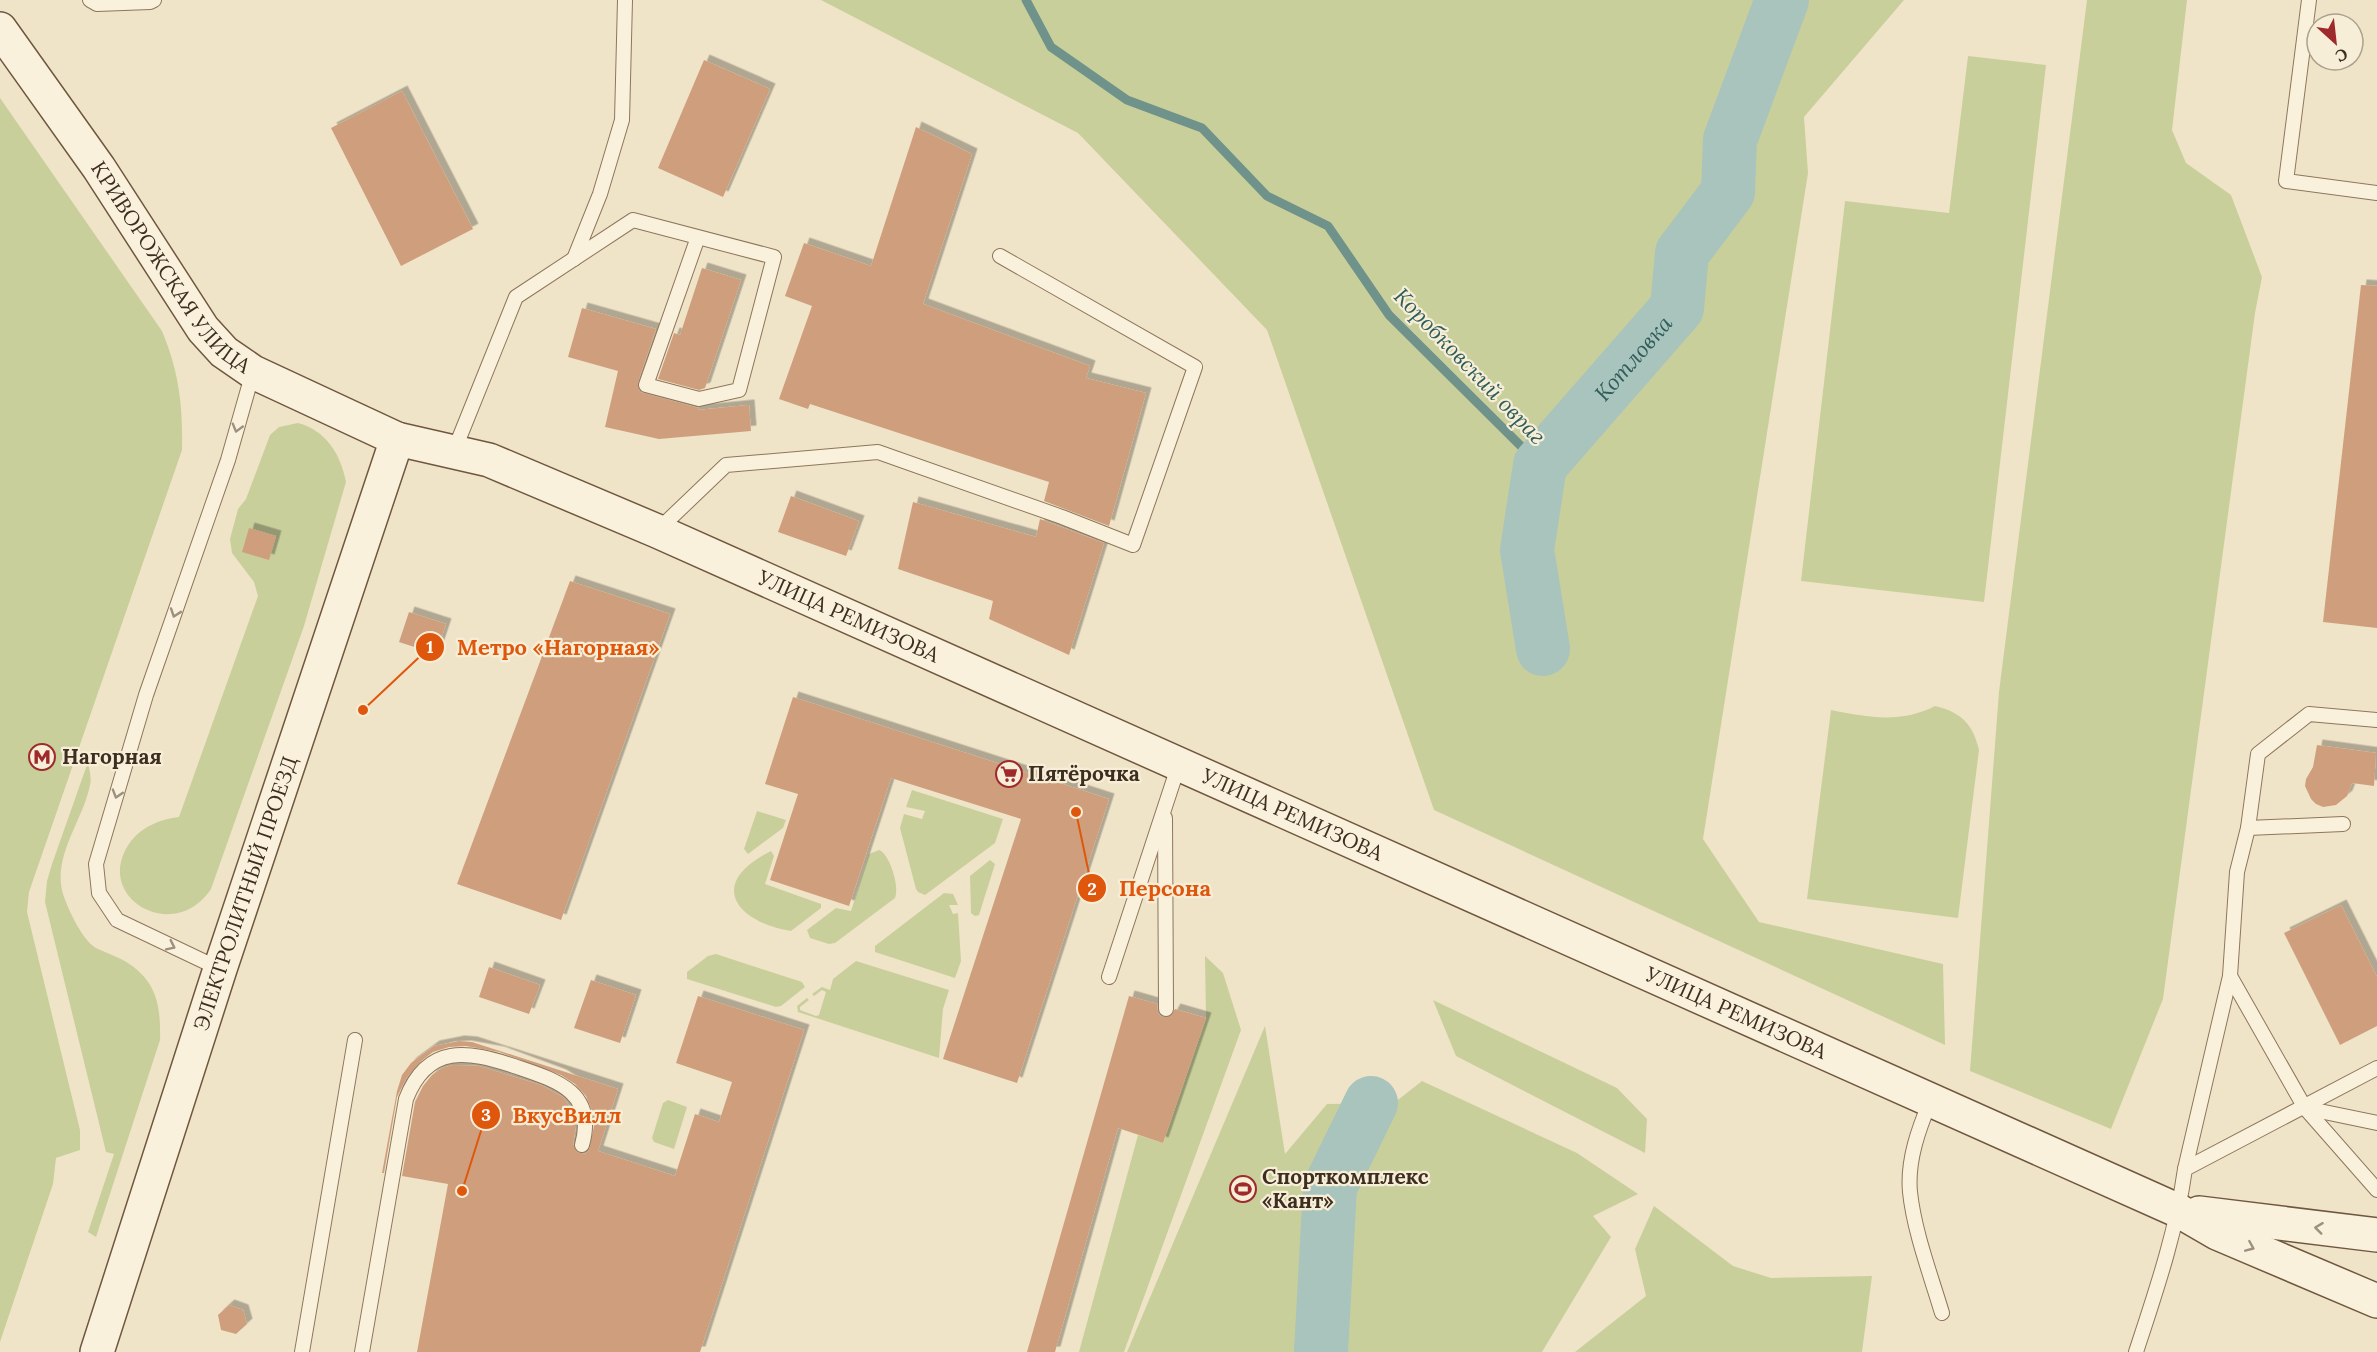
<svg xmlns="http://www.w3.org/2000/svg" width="2377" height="1352" font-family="Lora,serif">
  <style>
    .green { fill: #c9cf9b }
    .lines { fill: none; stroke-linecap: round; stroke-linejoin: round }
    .stream { stroke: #6f938a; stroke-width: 9 }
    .river { stroke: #a9c4bc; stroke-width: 54 }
    .building { fill: #cf9f7d; filter: url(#shadow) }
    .lane-casing { stroke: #8d765c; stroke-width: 16 }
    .secondary-casing { stroke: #6f573f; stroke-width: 36 }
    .lane { stroke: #faf1dc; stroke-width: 14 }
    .secondary { stroke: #faf1dc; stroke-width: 33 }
    .oneway { stroke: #9c907e }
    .labels { text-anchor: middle; stroke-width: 4.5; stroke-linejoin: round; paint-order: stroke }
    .street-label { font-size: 21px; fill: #3d2e20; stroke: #f7eed8 }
    .poi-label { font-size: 21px; font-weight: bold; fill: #3d2e20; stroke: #f7eed8; text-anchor: start }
    .water-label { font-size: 22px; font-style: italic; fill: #2f5d5a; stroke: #f7eed8 }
    .leader { fill: none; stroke: #df570d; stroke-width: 2 }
    .callout-dot { fill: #df570d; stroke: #f7eed8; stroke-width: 2 }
    .mark-label { font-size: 18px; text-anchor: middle; font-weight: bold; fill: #fff }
    .callout-label { font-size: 22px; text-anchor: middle; font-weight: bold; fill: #df570d; stroke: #f7eed8; stroke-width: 4.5; stroke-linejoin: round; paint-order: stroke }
  </style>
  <defs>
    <filter id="shadow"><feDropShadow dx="5.5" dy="-5.5" stdDeviation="0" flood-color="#0004"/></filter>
  </defs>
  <rect width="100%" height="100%" fill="#f0e4c8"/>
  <g class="green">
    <path d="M 821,0 L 1904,0 L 1804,117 L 1808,173 L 1703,839 L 1759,922 L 1943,964 L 1945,1045 L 1434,810 L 1267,330 L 1078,133 Z"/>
    <path d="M 2087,0 L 2187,0 L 2172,130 L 2186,163 L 2231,195 L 2262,277 L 2255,313 L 2163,999 L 2111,1129 L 1970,1071 L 1999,692 Z"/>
    <path d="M 1968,56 L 2046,65 L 1984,602 L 1801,581 L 1845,201 L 1949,213 Z"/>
    <path d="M 0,98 L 162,331 C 179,372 183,405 182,450 L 29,892 L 27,912 L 80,1130 L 80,1150 L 56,1158 L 53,1184 L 0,1342 Z"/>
    <path d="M 298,423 C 326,430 341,455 346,482 L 304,626 L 211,889 C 173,946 90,896 131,841 C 143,826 161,819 179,817 L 258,596 L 254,582 L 232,553 L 230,539 L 238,509 L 246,499 L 270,435 L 279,427 Z"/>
    <path d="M 1935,706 C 1961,712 1973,724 1979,750 L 1958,918 L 1807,899 L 1831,710 C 1867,717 1900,724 1935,706 Z"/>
    <path d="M 88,762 C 89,769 92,778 90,785 C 83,821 52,856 63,894 C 68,909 82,940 96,948 C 104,952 113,955 121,959 C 156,978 161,1003 160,1040 L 96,1237 L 88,1232 L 114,1154 L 106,1152 L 45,902 L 47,881 L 52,864 Z"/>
    <path d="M 912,790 L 1003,819 L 995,843 L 925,895 L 918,892 L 916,889 L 900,828 L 904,814 L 922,819 L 925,811 L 906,807 Z"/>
    <path d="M 757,811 L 786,820 L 783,828 L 748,854 L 744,849 Z"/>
    <path d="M 879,850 C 890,854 900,888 895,898 L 835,943 L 829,944 L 810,938 L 807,930 L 836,908 L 851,911 L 869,854 Z"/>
    <path d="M 771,851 L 774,856 L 765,884 L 821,904 L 821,908 L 791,931 C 733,921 708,882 771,851 Z"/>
    <path d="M 990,860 L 995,864 L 979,915 L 975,916 L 971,913 L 970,876 Z"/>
    <path d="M 944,893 L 953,894 L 958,905 L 949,905 L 953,914 L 958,913 L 961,961 L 955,978 L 875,952 L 875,946 Z"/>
    <path d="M 716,954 L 802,982 L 805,987 L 781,1006 L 776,1007 L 687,979 L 687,972 L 708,956 Z"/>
    <path d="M 1205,956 L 1223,973 L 1241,1030 L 1124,1352 L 1079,1352 L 1138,1135 L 1163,1143 L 1206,1018 Z"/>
    <path d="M 856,961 L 949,990 L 943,1009 L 939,1058 L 798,1012 L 797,1006 L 807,998 L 809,1000 L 800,1007 L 800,1010 L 816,1016 L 819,1015 L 826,992 L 822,990 L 814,996 L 812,994 L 822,987 L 830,990 L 833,979 Z"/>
    <path d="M 1433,1000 L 1617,1088 L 1647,1119 L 1645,1153 L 1456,1056 Z"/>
    <path d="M 1265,1026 L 1285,1154 L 1327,1104 L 1394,1103 L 1422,1081 L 1577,1153 L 1638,1194 L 1593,1216 L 1611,1237 L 1542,1352 L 1127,1352 Z"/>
    <path d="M 668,1100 L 687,1107 L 674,1149 L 654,1142 L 652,1138 L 663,1103 Z"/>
    <path d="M 1654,1206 L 1733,1266 L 1771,1278 L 1872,1276 L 1862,1352 L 1575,1352 L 1646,1296 L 1635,1249 Z"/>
  </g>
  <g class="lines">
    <path class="stream" d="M 1026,0 L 1051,47 L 1127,100 L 1202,128 L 1267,196 L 1328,226 L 1389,315 L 1540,465"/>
    <g class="river">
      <path id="s1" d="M 1543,649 L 1527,550 L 1540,465 L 1677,308 L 1682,253 L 1728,192 L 1730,140 L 1782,0"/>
      <path d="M 1321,1352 L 1330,1187 L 1371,1103"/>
    </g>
  </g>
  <g class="building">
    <path d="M 704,60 L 770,89 L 723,197 L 658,168 Z"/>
    <path d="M 402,91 L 473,229 L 401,266 L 331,128 Z"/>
    <path d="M 916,127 L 972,154 L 923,304 L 1090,366 L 1086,378 L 1146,393 L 1109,526 L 1044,501 L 1049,482 L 810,404 L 808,409 L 779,399 L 812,306 L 785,296 L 804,243 L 871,266 Z"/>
    <path d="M 702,268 L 741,280 L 705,388 L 699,390 L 658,379 L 674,333 L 680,335 Z"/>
    <path d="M 2361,285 L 2377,286 L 2377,628 L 2323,622 Z"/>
    <path d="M 582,308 L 656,329 L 638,382 L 640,392 L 699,408 L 698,410 L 749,405 L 751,431 L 659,439 L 605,427 L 618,371 L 568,357 Z"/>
    <path d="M 791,496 L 859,521 L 846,556 L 778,532 Z"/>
    <path d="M 913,502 L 1036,537 L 1040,519 L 1104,543 L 1069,655 L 989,619 L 993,601 L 898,569 Z"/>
    <path d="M 249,528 L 276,536 L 269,560 L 242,552 Z"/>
    <path d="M 570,581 L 670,614 L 561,920 L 457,884 Z"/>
    <path d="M 409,612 L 446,624 L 436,654 L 399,642 Z"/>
    <path d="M 793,697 L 1109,799 L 1017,1083 L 943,1059 L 1021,819 L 891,778 L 849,906 L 770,880 L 798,794 L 765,784 Z"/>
    <path d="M 2317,745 L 2376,753 L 2374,786 L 2352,783 L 2347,796 L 2336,805 L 2323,807 L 2316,804 L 2311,799 L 2305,786 L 2306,779 L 2313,767 Z"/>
    <path d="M 2341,905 L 2377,977 L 2377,1026 L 2340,1045 L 2284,933 Z"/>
    <path d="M 489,967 L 540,985 L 529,1014 L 479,997 Z"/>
    <path d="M 591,980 L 636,995 L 620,1043 L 574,1028 Z"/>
    <path d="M 698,996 L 804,1030 L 700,1352 L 417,1352 L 448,1184 L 402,1176 L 415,1102 L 423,1086 L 432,1075 L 442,1068 L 453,1065 L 479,1066 L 541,1085 L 563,1097 L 575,1114 L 576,1126 L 573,1144 L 577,1152 L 585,1154 L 589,1150 L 594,1126 L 592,1111 L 586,1096 L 575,1084 L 561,1075 L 499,1052 L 466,1046 L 449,1047 L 433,1052 L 421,1061 L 407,1077 L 397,1097 L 384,1173 L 382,1173 L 397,1091 L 402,1075 L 411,1063 L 434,1046 L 459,1041 L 472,1042 L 618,1089 L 598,1151 L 675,1176 L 695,1114 L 719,1122 L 732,1082 L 676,1063 Z"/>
    <path d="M 1129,996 L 1157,1004 L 1158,1013 L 1162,1017 L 1171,1016 L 1175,1009 L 1206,1018 L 1163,1143 L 1118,1128 L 1055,1352 L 1027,1352 Z"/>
    <path d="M 229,1305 L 243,1310 L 247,1324 L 236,1334 L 221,1330 L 218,1315 Z"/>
  </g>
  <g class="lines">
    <defs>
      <g id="lane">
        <path d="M 90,0 L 97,4 L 150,2 L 154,0"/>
        <path d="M 2309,0 L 2286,181 L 2377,193"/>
        <path d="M 574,259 L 600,194 L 622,120 L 625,0"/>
        <path d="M 454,451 L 516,297 L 633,220 L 774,257 L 739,390 L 699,399 L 646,385 L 698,237"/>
        <path d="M 657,531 L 726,465 L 878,452 L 1062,517 L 1133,545 L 1195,367 L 1000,256"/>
        <path d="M 1165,818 L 1166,1009"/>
        <path d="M 2248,828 L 2343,824"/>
        <path d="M 220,969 L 117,920 L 99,893 L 96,864 L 146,695 L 228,460 L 253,372"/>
        <path d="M 2230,976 L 2305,1108 L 2377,1190"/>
        <path d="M 1109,977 L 1179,764"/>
        <path d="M 1931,1099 C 1919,1128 1907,1160 1910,1192 C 1914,1231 1931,1276 1942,1313"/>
        <path d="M 2305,1108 L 2377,1123"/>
        <path d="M 2185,1169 L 2230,976 L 2237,872 L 2248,828 L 2258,754 L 2309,714 L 2377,720"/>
        <path d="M 302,1352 L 355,1040"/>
        <path d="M 362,1352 L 406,1099 C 428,1043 468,1051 514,1066 C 555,1080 597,1091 582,1145"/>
        <path d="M 2136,1352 C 2156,1291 2176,1233 2185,1169 L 2377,1068"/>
      </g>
      <g id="secondary">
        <path id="s2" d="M 0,29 L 99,168 L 203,329 L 224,352 L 253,372 L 397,439 L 489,460 L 657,531 L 2179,1211 L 2217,1233 L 2377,1301"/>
        <path d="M 2199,1213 L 2377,1235"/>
        <path id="s3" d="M 97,1352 L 220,969 L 397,439"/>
      </g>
    </defs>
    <use href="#lane" class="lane-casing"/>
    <use href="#secondary" class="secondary-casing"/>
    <use href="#lane" class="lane"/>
    <use href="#secondary" class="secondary"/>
  </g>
  <defs><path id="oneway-chevron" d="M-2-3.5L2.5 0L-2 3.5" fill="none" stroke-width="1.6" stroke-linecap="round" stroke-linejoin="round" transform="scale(1.5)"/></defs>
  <g class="oneway">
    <use href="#oneway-chevron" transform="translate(237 428) rotate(106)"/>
    <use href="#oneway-chevron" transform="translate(175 613) rotate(109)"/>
    <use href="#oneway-chevron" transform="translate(117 794) rotate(107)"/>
    <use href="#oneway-chevron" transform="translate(171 946) rotate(26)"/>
    <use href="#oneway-chevron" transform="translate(2319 1228) rotate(-173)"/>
    <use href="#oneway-chevron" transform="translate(2250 1247) rotate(23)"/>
  </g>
  <defs>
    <symbol id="metro-ring" viewBox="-11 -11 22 22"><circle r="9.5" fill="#f7eed8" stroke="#9e2a2b" stroke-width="1.5"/><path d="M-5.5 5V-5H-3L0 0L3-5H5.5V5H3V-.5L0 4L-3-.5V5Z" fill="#9e2a2b"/></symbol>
    <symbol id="supermarket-ring" viewBox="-11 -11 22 22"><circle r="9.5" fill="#f7eed8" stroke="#9e2a2b" stroke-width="1.5"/><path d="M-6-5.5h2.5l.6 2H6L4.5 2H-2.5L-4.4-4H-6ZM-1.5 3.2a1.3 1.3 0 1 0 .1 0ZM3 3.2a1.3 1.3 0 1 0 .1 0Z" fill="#9e2a2b"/></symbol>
    <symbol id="stadium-ring" viewBox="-11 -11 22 22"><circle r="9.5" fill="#f7eed8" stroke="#9e2a2b" stroke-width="1.5"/><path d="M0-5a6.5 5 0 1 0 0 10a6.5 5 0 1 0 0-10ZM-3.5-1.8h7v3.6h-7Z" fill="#9e2a2b"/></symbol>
  </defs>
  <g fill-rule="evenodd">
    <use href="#metro-ring" x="27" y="742" width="30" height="30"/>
    <use href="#supermarket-ring" x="994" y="759" width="30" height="30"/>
    <use href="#stadium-ring" x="1228" y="1174" width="30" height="30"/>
  </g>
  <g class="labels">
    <g class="street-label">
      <text dy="7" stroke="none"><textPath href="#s2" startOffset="294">КРИВОРОЖСКАЯ УЛИЦА</textPath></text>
      <text dy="7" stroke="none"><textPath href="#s2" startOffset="1074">УЛИЦА РЕМИЗОВА</textPath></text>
      <text dy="7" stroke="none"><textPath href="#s2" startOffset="1560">УЛИЦА РЕМИЗОВА</textPath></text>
      <text dy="7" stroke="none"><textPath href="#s3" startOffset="482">ЭЛЕКТРОЛИТНЫЙ ПРОЕЗД</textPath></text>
      <text dy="7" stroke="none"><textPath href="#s2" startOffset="2046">УЛИЦА РЕМИЗОВА</textPath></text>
    </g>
    <g class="poi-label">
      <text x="62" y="764">Нагорная</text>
      <text x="1028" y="781">Пятёрочка</text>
      <text x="1262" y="1184">Спорткомплекс<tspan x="1262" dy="24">«Кант»</tspan></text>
    </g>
    <g class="water-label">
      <text dy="8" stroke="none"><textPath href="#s1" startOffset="328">Котловка</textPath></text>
      <text transform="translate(1470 366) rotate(46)" y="8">Коробковский овраг</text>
    </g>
  </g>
  <path class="leader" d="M363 710L430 647M1076 812L1092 888M462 1191L486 1115"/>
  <g class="callout-dot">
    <circle cx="363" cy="710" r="6"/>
    <circle cx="1076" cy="812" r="6"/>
    <circle cx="462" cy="1191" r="6"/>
    <circle cx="430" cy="647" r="15"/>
    <circle cx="1092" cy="888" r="15"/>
    <circle cx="486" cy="1115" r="15"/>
  </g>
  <g class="mark-label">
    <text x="430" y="653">1</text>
    <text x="1092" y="895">2</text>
    <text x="486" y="1121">3</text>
  </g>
  <g class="callout-label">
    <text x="558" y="655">Метро «Нагорная»</text>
    <text x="1165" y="896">Персона</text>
    <text x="567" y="1123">ВкусВилл</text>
  </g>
  <g transform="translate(2335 42) rotate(153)"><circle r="28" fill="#f7eed8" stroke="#ada18e" stroke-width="1.5"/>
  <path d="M0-4.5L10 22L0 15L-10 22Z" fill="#9e2a2b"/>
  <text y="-9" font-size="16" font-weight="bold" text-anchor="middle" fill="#3d2e20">С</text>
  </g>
</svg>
